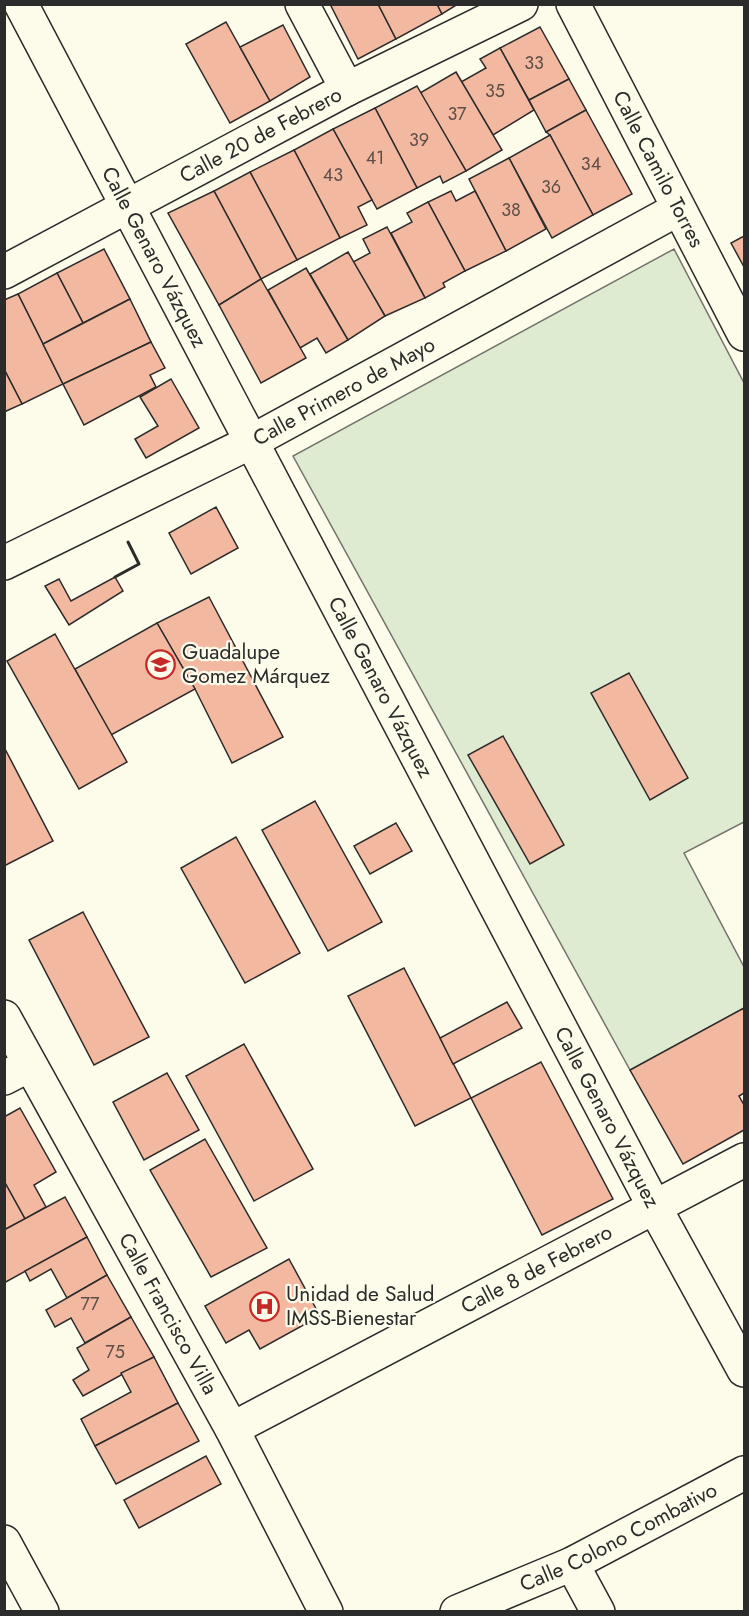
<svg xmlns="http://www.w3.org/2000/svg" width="749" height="1616" font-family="Jost,sans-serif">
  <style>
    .green { fill: #deebd1; stroke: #74746e; stroke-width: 1.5 }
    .building { fill: #f2b8a0; stroke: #2b2b2b; stroke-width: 1.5 }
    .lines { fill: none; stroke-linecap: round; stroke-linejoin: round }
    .minor-casing { stroke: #2b2b2b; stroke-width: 36 }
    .minor { stroke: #fdfbea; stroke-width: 33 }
    .wall { stroke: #2b2b2b; stroke-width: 3 }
    .labels { text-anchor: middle; stroke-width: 4.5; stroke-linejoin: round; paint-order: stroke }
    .number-label { font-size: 18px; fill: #5d4e48 }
    .street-label { font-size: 21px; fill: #2b2b2b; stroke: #fdfbea }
    .poi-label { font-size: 21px; fill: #2b2b2b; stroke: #fdfbea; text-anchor: start }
  </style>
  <rect width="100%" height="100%" fill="#fdfbea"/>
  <path class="green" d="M 674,249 L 744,383 L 744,822 L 684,853 L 744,967 L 744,1008 L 630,1070 L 293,456 Z"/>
  <g class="building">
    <path d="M 330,4 L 378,4 L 396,39 L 358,59 Z"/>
    <path d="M 378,4 L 437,4 L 442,14 L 396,39 Z"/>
    <path d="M 437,4 L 458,4 L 442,14 Z"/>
    <path d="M 226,22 L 270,101 L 230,123 L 186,44 Z"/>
    <path d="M 283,25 L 310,77 L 270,101 L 240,47 Z"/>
    <path d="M 540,27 L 569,79 L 529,100 L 500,48 Z"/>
    <path d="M 500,48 L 534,110 L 493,135 L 461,82 L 486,68 L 480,59 Z"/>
    <path d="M 456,72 L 502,150 L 466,171 L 420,93 Z"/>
    <path d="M 569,79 L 586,110 L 546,132 L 529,100 Z"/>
    <path d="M 417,86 L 466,171 L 443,183 L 440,176 L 417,188 L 375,108 Z"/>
    <path d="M 375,108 L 417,188 L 377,209 L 333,129 Z"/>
    <path d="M 586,110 L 632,194 L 593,215 L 550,135 L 546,132 Z"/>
    <path d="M 333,129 L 372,200 L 358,207 L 367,225 L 340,238 L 294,150 Z"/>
    <path d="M 550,135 L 593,215 L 552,238 L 509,158 Z"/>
    <path d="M 294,150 L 340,238 L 297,260 L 250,172 Z"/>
    <path d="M 509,158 L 546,229 L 506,251 L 469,179 Z"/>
    <path d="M 250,172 L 297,260 L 261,279 L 214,191 Z"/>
    <path d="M 214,191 L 261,279 L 219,305 L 168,213 Z"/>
    <path d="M 451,191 L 456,201 L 475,191 L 506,251 L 465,271 L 428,202 Z"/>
    <path d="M 428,202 L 465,271 L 443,283 L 445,287 L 425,298 L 391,233 L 412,222 L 407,213 Z"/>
    <path d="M 387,227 L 425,298 L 385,316 L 353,262 L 370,253 L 363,239 Z"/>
    <path d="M 744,236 L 744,267 L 731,243 Z"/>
    <path d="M 104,249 L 130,299 L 83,323 L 57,273 Z"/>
    <path d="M 348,252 L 385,316 L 348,340 L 310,274 Z"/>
    <path d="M 306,268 L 348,340 L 326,353 L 317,338 L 300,348 L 268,290 Z"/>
    <path d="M 57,273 L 83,323 L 43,344 L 18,294 Z"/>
    <path d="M 261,279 L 306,358 L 261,383 L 219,305 Z"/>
    <path d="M 18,294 L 63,384 L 22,404 L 4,369 L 4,300 Z"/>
    <path d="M 130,299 L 151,342 L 63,384 L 43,344 Z"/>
    <path d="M 151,342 L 165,368 L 150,375 L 156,387 L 84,425 L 63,384 Z"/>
    <path d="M 4,369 L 22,404 L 4,412 Z"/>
    <path d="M 171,379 L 199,428 L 146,458 L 135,439 L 158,426 L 140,397 Z"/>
    <path d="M 216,507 L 238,548 L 191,574 L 169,533 Z"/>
    <path d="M 115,577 L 123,591 L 69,625 L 45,586 L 59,579 L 71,601 Z"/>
    <path d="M 209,597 L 283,737 L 232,763 L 195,689 L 157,623 Z"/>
    <path d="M 157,623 L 195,689 L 111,735 L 75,669 Z"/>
    <path d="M 55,634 L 127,762 L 79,789 L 7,661 Z"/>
    <path d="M 629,673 L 688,778 L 650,800 L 591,693 Z"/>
    <path d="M 503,736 L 564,845 L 530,864 L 468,755 Z"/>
    <path d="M 4,747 L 53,841 L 4,866 Z"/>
    <path d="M 315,801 L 382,922 L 328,951 L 262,830 Z"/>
    <path d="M 396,823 L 412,851 L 370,874 L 354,846 Z"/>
    <path d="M 236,837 L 300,953 L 245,983 L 181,868 Z"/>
    <path d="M 83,912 L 149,1037 L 94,1065 L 29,940 Z"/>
    <path d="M 404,968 L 471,1098 L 415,1126 L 348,996 Z"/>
    <path d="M 507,1002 L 522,1028 L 453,1064 L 440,1038 Z"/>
    <path d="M 744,1008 L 744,1093 L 739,1096 L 744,1105 L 744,1130 L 683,1164 L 630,1070 Z"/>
    <path d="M 244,1044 L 313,1169 L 254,1201 L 186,1076 Z"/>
    <path d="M 541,1062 L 613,1199 L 542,1235 L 471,1098 Z"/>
    <path d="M 167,1073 L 199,1130 L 144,1160 L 113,1102 Z"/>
    <path d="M 20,1108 L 56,1172 L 34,1185 L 46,1207 L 25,1219 L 4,1181 L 4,1117 Z"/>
    <path d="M 205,1139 L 267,1248 L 211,1277 L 150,1170 Z"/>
    <path d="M 4,1181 L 25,1219 L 4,1230 Z"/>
    <path d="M 65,1197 L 87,1237 L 4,1283 L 4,1230 Z"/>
    <path d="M 87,1237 L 107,1275 L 67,1298 L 51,1269 L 30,1281 L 25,1271 Z"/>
    <path d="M 289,1259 L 320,1316 L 260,1349 L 249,1330 L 226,1343 L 205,1306 Z"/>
    <path d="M 107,1275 L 131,1317 L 85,1343 L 71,1318 L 55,1327 L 46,1310 Z"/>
    <path d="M 131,1317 L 154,1357 L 83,1396 L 73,1380 L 89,1370 L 77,1348 Z"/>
    <path d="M 154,1357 L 178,1403 L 95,1446 L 81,1419 L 131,1392 L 121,1373 Z"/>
    <path d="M 178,1403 L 199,1441 L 116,1484 L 95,1446 Z"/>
    <path d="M 206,1456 L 221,1484 L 139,1528 L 124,1500 Z"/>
  </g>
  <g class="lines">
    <defs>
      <g id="minor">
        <path id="s1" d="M 21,4 L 655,1208 L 744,1370"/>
        <path d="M 302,4 L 347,89"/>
        <path id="s2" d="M 573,4 L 744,334"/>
        <path id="s3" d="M 4,272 L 347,89 L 521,4"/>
        <path id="s4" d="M 4,563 L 251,442 L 678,209"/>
        <path id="s5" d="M 4,1017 L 232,1429 L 326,1612"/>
        <path d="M 4,1078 L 29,1065"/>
        <path id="s6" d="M 232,1429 L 744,1160"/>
        <path d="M 4,1542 L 42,1612"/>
        <path d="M 572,1564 L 598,1612"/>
        <path id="s7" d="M 457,1612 L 572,1564 L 744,1473"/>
      </g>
    </defs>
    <use href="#minor" class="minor-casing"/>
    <use href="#minor" class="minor"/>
    <path class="wall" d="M 115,577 L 139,564 L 128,542"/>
  </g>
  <defs>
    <symbol id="school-ring" viewBox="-11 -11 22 22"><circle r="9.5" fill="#fdfbea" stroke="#c62828" stroke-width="1.5"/><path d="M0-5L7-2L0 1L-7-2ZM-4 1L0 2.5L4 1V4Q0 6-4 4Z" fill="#c62828"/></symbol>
    <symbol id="hospital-ring" viewBox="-11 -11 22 22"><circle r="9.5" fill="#fdfbea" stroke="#c62828" stroke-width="1.5"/><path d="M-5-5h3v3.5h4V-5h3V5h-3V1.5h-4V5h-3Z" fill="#c62828"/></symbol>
  </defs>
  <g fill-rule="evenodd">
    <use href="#school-ring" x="144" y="648" width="33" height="33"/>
    <use href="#hospital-ring" x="248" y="1290" width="33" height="33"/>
  </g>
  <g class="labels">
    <g class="number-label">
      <text x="534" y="69">33</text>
      <text x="495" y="97">35</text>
      <text x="457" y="120">37</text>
      <text x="419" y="146">39</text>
      <text x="375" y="164">41</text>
      <text x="591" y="170">34</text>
      <text x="333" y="181">43</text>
      <text x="551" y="193">36</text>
      <text x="511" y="216">38</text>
      <text x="90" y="1310">77</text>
      <text x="115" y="1358">75</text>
    </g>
    <g class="street-label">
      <text dy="7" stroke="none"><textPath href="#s3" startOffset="291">Calle 20 de Febrero</textPath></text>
      <text dy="7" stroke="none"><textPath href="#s2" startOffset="186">Calle Camilo Torres</textPath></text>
      <text dy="7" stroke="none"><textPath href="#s1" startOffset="286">Calle Genaro Vázquez</textPath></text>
      <text dy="7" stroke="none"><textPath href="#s4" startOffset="381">Calle Primero de Mayo</textPath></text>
      <text dy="7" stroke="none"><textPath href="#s1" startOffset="772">Calle Genaro Vázquez</textPath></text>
      <text dy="7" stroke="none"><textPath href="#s1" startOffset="1258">Calle Genaro Vázquez</textPath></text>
      <text dy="7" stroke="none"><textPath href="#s6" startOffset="344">Calle 8 de Febrero</textPath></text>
      <text dy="7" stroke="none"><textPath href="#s5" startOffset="339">Calle Francisco Villa</textPath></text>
      <text dy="7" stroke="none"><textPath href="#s7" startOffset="178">Calle Colono Combativo</textPath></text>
    </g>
    <g class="poi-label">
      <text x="182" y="659">Guadalupe<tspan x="182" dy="24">Gomez Márquez</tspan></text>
      <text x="286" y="1301">Unidad de Salud<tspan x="286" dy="24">IMSS-Bienestar</tspan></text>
    </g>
  </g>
  <rect width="749" height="1616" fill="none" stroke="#2b2b2b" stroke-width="12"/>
</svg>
